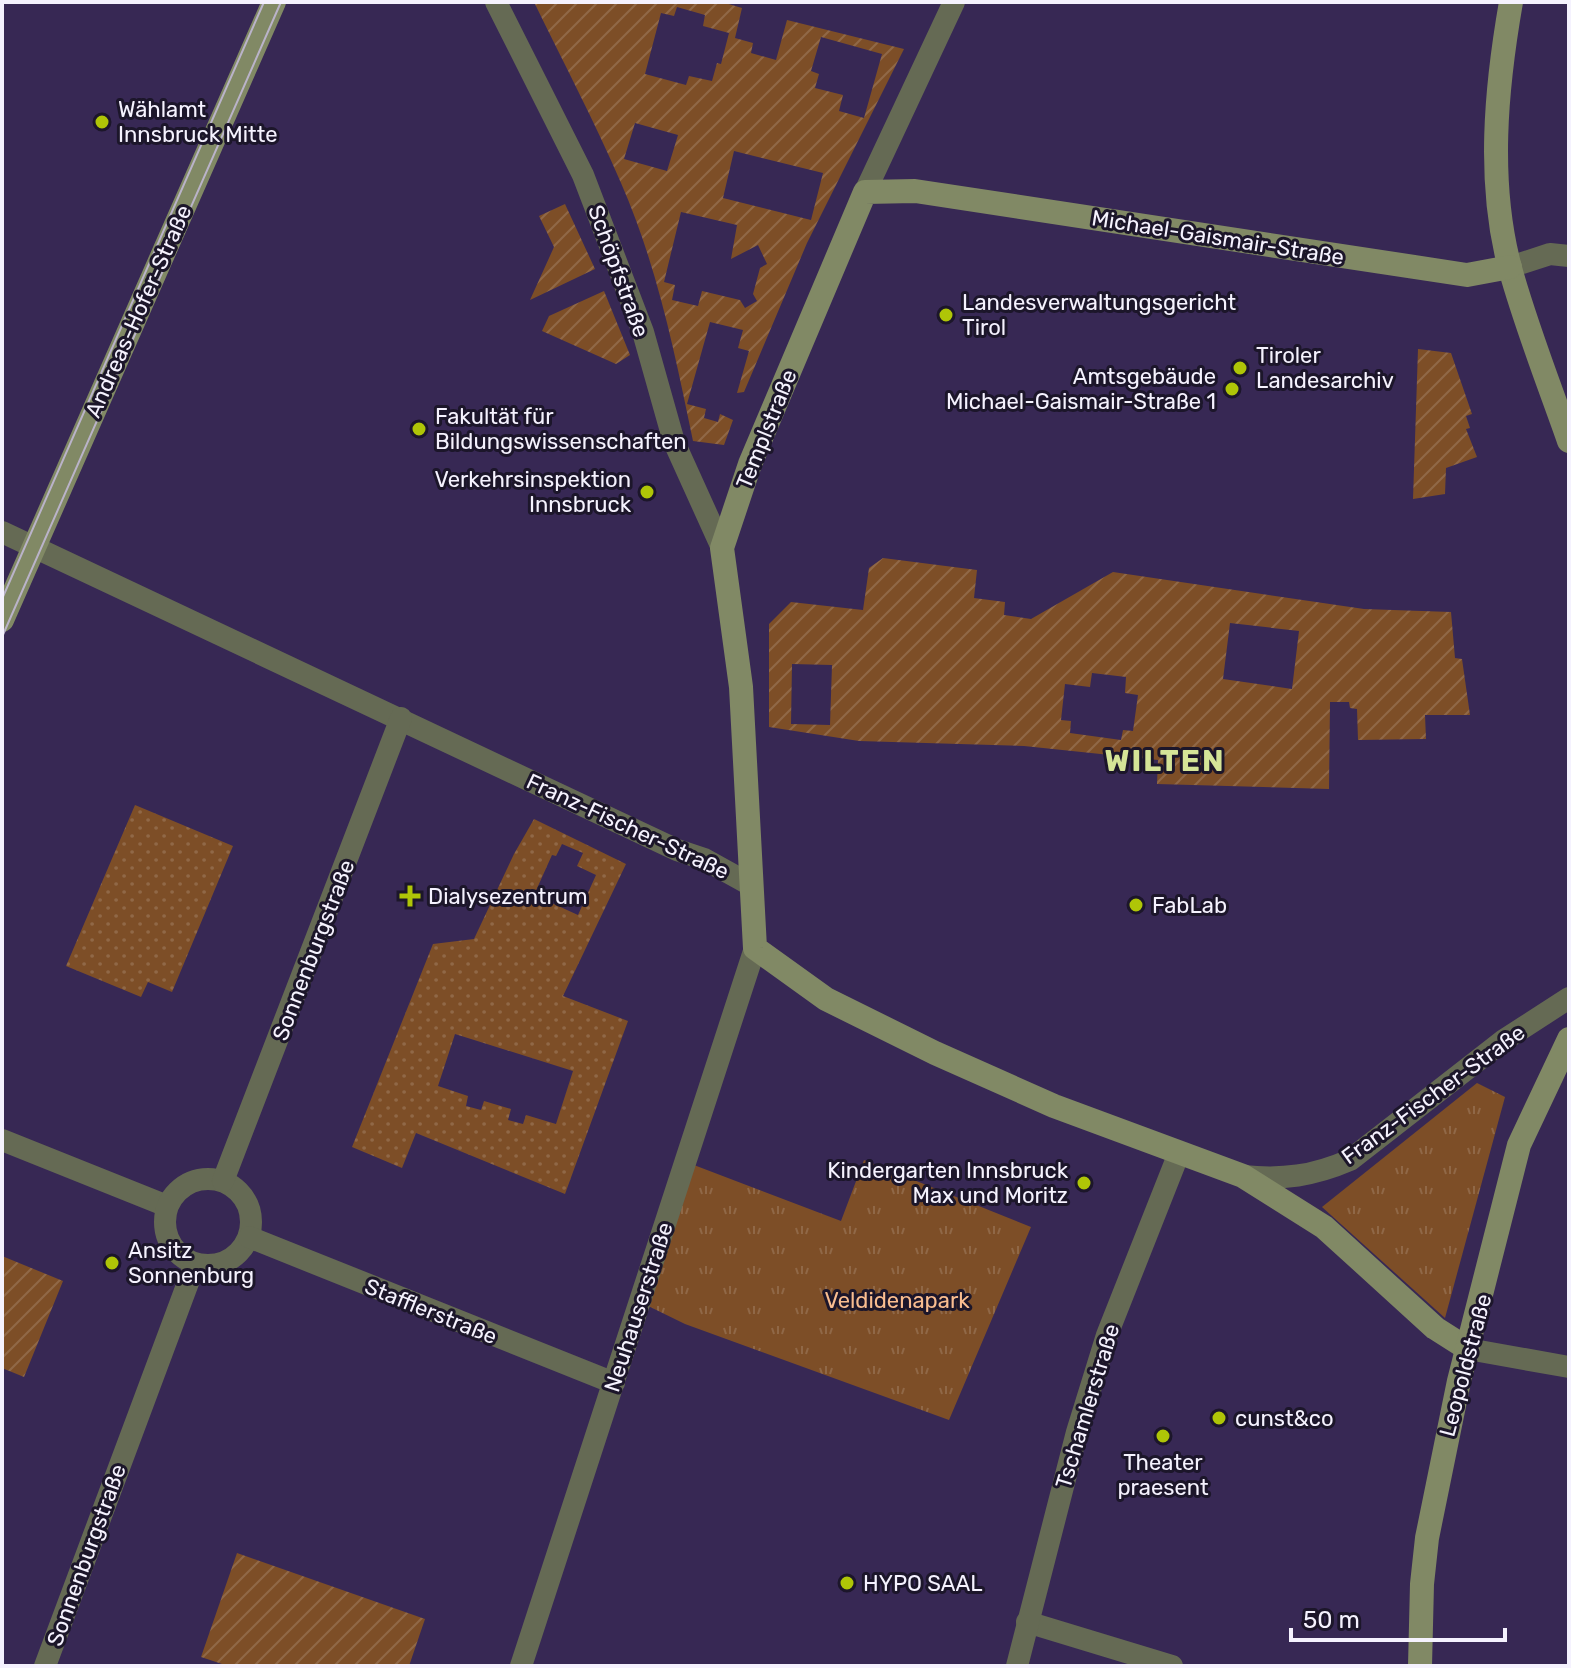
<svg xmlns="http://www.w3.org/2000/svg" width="1571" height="1668" font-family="Rubik,sans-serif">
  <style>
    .grass { fill: url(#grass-dots); fill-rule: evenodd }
    .park { fill: url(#park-tufts) }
    .garden { fill: url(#garden-furrows); fill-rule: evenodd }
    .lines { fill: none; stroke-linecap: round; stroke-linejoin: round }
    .street { stroke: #656a54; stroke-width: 22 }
    .secondary { stroke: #818965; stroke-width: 24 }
    .tram { stroke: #bab3c9; stroke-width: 2 }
    .poi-dot { fill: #afc507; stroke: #1c162a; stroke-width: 3 }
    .labels { text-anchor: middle; stroke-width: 6; stroke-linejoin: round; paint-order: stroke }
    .poi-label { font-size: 22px; fill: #f5f2fe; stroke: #1c162a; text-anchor: start }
    .street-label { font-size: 22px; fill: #f5f2fe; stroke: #1c162a }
    .park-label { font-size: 22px; fill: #f9bd90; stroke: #1c162a }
    .district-label { font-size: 30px; font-weight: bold; letter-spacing: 2px; fill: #d5e497; stroke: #1c162a }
  </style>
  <defs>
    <pattern id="grass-dots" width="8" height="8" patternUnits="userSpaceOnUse" patternTransform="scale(2)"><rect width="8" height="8" fill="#7d4e27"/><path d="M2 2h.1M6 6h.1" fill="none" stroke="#906847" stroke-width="1.8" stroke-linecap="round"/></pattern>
    <pattern id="park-tufts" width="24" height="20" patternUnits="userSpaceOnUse" patternTransform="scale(2)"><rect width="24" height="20" fill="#7d4e27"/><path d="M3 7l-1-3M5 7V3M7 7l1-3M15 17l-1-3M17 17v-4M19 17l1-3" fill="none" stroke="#906847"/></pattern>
    <pattern id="garden-furrows" width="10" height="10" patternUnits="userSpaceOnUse" patternTransform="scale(2)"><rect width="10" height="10" fill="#7d4e27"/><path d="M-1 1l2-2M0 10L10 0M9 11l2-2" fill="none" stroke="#906847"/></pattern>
  </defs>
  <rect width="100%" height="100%" fill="#372854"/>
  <g class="grass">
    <path d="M 135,805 L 233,846 L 172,992 L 148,982 L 141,997 L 66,966 Z"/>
    <path d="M 534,819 L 626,864 L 563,996 L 628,1021 L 565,1194 L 416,1133 L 402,1168 L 352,1147 L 433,944 L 474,939 L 514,854 ZM 562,844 L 583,853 L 577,866 L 596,875 L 578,915 L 534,895 L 552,855 L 556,856 ZM 455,1034 L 573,1071 L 556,1124 L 526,1115 L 523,1124 L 508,1120 L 511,1109 L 484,1101 L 481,1110 L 466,1106 L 468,1096 L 438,1086 Z"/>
  </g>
  <g class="park">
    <path d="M 1477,1083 L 1505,1097 L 1445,1318 L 1322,1207 Z"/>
    <path d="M 864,1160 L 1031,1227 L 949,1420 L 685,1324 L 640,1302 L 686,1162 L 841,1221 Z"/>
  </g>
  <g class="garden">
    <path d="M 534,2 L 722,2 L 742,8 L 735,38 L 753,43 L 751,53 L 776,60 L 787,20 L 904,49 L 807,243 L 744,392 L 737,393 L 749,351 L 738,348 L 743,330 L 710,322 L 687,404 L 706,409 L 704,418 L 718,422 L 720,414 L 733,420 L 724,445 L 693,441 C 675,354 657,265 621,183 C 595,122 563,62 534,2 ZM 677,7 L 705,15 L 703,26 L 729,33 L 721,64 L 717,63 L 712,81 L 689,76 L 686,85 L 645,74 L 661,13 L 674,16 ZM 821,37 L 882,54 L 864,118 L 839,111 L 843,95 L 815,88 L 819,74 L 811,71 ZM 635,123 L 678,135 L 667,171 L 624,159 ZM 734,151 L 823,173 L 811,220 L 723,198 ZM 681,212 L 737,225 L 731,259 L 758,245 L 767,264 L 760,268 L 753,294 L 757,301 L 745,308 L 740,300 L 702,291 L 698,306 L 672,300 L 675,285 L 664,282 Z"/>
    <path d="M 565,204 L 595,269 L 530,300 L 554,247 L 539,216 Z"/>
    <path d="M 604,291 L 630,355 L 616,364 L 542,331 L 549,316 Z"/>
    <path d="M 1418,349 L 1451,353 L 1472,414 L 1466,416 L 1470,428 L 1466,429 L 1477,457 L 1446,468 L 1445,494 L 1413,499 Z"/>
    <path d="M 883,558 L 977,570 L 974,598 L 1005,602 L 1004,615 L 1031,619 L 1113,572 L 1364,609 L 1451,612 L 1455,658 L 1462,659 L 1470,715 L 1425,715 L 1426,739 L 1358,740 L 1357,709 L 1350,708 L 1349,702 L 1330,702 L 1329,789 L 1157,784 L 1158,760 L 1024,746 L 859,741 L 769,727 L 769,624 L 791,602 L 863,610 L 869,568 ZM 1230,623 L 1299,631 L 1292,689 L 1223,679 ZM 792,664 L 832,665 L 830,725 L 791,724 ZM 1092,673 L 1126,677 L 1125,693 L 1138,695 L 1133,731 L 1123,730 L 1121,740 L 1070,733 L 1071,721 L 1061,720 L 1065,684 L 1090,687 Z"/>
    <path d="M 2,1256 L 63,1281 L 24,1377 L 2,1368 Z"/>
    <path d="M 237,1553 L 425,1619 L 409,1666 L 228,1666 L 201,1657 Z"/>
  </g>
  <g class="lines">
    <g class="street">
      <path d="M 496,2 L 583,175 L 643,332 L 674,442 L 722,548"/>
      <path d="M 865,192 L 954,2"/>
      <path d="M 1510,267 L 1550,254 L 1569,256"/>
      <path d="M 2,532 L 677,850 L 704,859 L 751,885"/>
      <path d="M 2,1140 L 167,1206"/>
      <path d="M 1243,1176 C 1283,1180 1313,1176 1350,1160 L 1504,1040 L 1569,998"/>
      <circle cx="208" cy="1222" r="43"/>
      <path d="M 223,1181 L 401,718"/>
      <path d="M 249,1237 L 614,1383"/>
      <path d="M 1468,1349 L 1569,1367"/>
      <path d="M 1027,1622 L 1172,1666"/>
      <path d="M 45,1666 L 195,1264"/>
      <path d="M 521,1666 L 755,948"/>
      <path d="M 1017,1666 L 1077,1432 L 1107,1335 L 1179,1153"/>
    </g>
    <g class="secondary">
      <path d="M 1511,2 C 1496,88 1487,182 1510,268 C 1526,326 1549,384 1569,441"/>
      <path d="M 2,620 L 274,2"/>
      <path d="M 1468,1349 L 1435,1328 L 1324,1227 L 1243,1176 L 1054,1106 L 935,1053 L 826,999 L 755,948 L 741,687 L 722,548 L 750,464 L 865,192 L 915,191 L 1467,275 L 1510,267"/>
      <path d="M 1420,1666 L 1422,1584 L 1427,1538 L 1459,1381 L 1519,1145 L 1569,1039"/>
    </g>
    <g class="tram">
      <path d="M 2,599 L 264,2"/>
      <path d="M 2,637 L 281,2"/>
    </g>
  </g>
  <g class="poi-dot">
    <circle cx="102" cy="122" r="8"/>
    <circle cx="946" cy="315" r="8"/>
    <circle cx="1240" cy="368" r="8"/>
    <circle cx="1232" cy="389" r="8"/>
    <circle cx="419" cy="429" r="8"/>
    <circle cx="647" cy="492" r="8"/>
    <path d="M406 884h8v8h8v8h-8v8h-8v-8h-8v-8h8z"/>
    <circle cx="1136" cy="905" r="8"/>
    <circle cx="1084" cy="1183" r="8"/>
    <circle cx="112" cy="1263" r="8"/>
    <circle cx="1219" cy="1418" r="8"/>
    <circle cx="1163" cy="1436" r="8"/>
    <circle cx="847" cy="1583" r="8"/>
  </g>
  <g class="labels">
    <g class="poi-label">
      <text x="118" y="117">Wählamt<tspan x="118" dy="25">Innsbruck Mitte</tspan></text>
      <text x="962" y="310">Landesverwaltungsgericht<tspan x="962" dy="25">Tirol</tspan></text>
      <text x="1256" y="363">Tiroler<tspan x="1256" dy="25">Landesarchiv</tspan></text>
      <text x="1216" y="384" text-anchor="end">Amtsgebäude<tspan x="1216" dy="25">Michael-Gaismair-Straße 1</tspan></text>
      <text x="435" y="424">Fakultät für<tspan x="435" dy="25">Bildungswissenschaften</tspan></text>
      <text x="631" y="487" text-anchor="end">Verkehrsinspektion<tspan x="631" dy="25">Innsbruck</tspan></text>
      <text x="428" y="904">Dialysezentrum</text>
      <text x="1152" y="913">FabLab</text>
      <text x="1068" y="1178" text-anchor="end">Kindergarten Innsbruck<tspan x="1068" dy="25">Max und Moritz</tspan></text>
      <text x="128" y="1258">Ansitz<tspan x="128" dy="25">Sonnenburg</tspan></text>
      <text x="1235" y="1426">cunst&amp;co</text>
      <text x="1163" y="1470" text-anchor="middle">Theater<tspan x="1163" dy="25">praesent</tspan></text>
      <text x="863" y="1591">HYPO SAAL</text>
    </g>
    <g class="street-label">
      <text transform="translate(1218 237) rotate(9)" y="8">Michael-Gaismair-Straße</text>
      <text transform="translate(619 271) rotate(70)" y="8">Schöpfstraße</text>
      <text transform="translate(138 311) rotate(-66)" y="8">Andreas-Hofer-Straße</text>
      <text transform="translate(766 429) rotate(-68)" y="8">Templstraße</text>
      <text transform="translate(628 826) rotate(25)" y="8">Franz-Fischer-Straße</text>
      <text transform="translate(313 950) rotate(-69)" y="8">Sonnenburgstraße</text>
      <text transform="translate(1433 1094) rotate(-36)" y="8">Franz-Fischer-Straße</text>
      <text transform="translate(638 1307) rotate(-72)" y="8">Neuhauserstraße</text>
      <text transform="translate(431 1311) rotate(22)" y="8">Stafflerstraße</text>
      <text transform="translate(1465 1365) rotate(-75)" y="8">Leopoldstraße</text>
      <text transform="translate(1087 1406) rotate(-73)" y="8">Tschamlerstraße</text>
      <text transform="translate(86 1555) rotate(-70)" y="8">Sonnenburgstraße</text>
    </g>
    <g class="park-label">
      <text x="897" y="1308">Veldidenapark</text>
    </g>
    <g class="district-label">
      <text x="1165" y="771">WILTEN</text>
    </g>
  </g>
  <rect width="1571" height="1668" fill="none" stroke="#f5f2fe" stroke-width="8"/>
  <path d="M1291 1628v12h214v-12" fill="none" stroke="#f5f2fe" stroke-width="4"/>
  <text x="1303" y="1628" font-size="24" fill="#f5f2fe" stroke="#1c162a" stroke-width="6" paint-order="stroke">50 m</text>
</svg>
